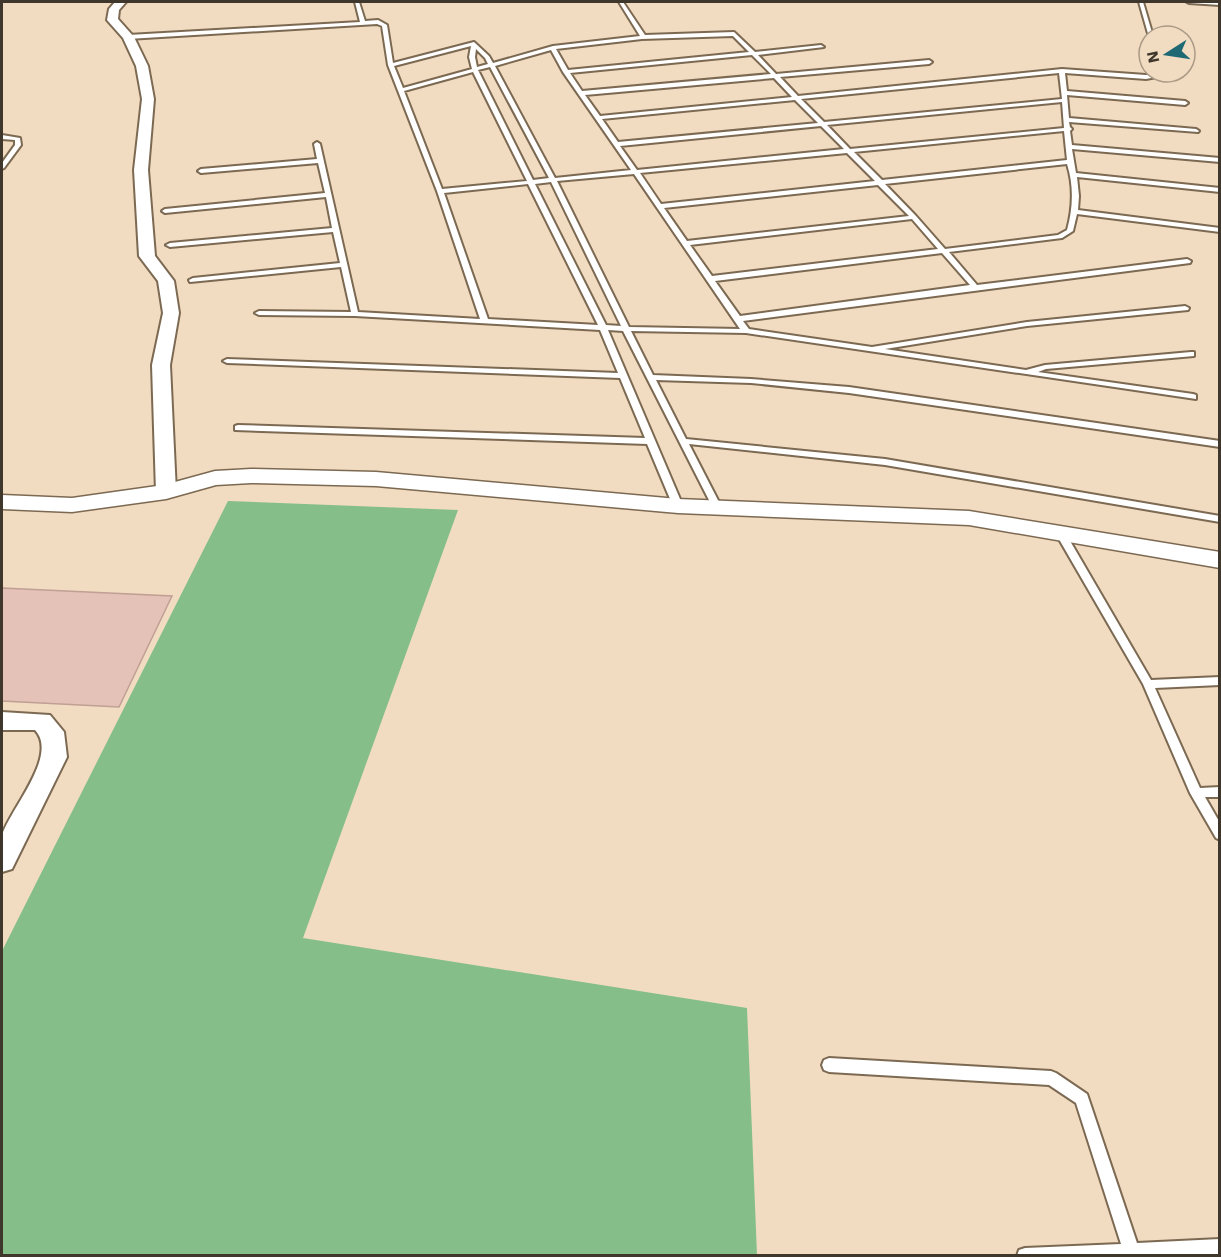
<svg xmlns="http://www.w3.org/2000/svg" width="1221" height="1257" font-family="'Work Sans',sans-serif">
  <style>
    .forest { fill: #85be89 }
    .building { fill: #e4c2b7; stroke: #c09f94; stroke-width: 1.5 }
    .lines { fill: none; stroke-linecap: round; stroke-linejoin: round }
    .service-casing { stroke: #7c6952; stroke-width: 4 }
    .minor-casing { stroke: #7c6952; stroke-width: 4 }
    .tertiary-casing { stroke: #7c6952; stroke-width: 3 }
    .service { fill: #fff; fill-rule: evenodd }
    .minor { fill: #fff; fill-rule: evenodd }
    .tertiary { fill: #fff; fill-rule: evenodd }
  </style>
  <rect width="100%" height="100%" fill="#f1dcc2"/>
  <path class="forest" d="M 228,501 L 458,510 L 303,938 L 747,1008 L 757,1255 L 2,1255 L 2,951 Z"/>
  <path class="building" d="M 2,588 L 172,596 L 119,707 L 2,701 Z"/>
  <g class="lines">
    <defs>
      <g id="service">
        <path d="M 355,2 L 359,2 L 365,21 L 378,20 L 387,25 L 393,63 L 474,42 L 489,56 L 493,63 L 553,46 L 640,36 L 619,2 L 623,2 L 645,35 L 734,32 L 755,52 L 821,45 L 824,47 L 758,55 L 776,74 L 929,60 L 932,62 L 929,64 L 780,77 L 798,96 L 1062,69 L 1146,75 L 1163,72 L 1162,76 L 1146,79 L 1065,73 L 1067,91 L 1185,101 L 1188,103 L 1185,105 L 1067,95 L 1069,118 L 1196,129 L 1199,131 L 1198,132 L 1069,122 L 1070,127 L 1072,129 L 1070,131 L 1072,145 L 1220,158 L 1220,162 L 1072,149 L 1076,173 L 1220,188 L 1220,192 L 1077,177 L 1079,196 L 1078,210 L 1220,228 L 1220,232 L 1077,214 L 1073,231 L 1062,238 L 949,252 L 977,285 L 1187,259 L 1191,261 L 1190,263 L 743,321 L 749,329 L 872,347 L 1027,322 L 1185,306 L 1189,308 L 1188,310 L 1027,326 L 885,349 L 1026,370 L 1045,365 L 1191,352 L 1194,352 L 1194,356 L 1046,369 L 1038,372 L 1193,394 L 1196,395 L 1196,399 L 746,333 L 631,331 L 653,375 L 751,379 L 849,387 L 1220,441 L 1220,447 L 849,393 L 751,383 L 656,380 L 686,439 L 885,459 L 1220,516 L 1220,522 L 885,465 L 689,444 L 722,508 L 717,511 L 714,510 L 623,331 L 608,330 L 683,506 L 681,508 L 675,508 L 673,506 L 647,444 L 235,430 L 235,426 L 238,425 L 645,438 L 620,378 L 227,363 L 223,361 L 227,359 L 618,373 L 600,330 L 355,316 L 259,315 L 255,313 L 259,311 L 351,312 L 341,267 L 190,282 L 189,280 L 193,278 L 340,263 L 333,232 L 170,247 L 166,245 L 170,243 L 332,228 L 326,197 L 165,213 L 162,211 L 165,209 L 325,193 L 318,163 L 201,173 L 198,171 L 201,169 L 317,159 L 314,144 L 317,142 L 320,144 L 358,312 L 480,319 L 437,191 L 388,65 L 382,26 L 377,24 L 128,39 L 125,37 L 128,35 L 360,22 ZM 733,36 L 749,52 L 568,70 L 556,49 L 642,39 ZM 471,46 L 469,57 L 472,69 L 403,88 L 394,66 ZM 476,49 L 485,58 L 488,64 L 477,67 L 475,57 ZM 551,50 L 563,72 L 631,170 L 555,178 L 495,66 ZM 752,55 L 771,74 L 582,91 L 570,73 ZM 490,67 L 549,178 L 533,180 L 478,70 ZM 473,72 L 527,181 L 442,189 L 404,91 ZM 1059,73 L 1062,99 L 824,122 L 801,99 ZM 774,78 L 792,97 L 600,116 L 585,95 ZM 795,100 L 818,123 L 618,142 L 602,119 ZM 1062,102 L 1064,128 L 850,149 L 827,125 ZM 821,126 L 844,149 L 637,170 L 620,146 ZM 1064,131 L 1067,160 L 882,180 L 854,152 ZM 847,153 L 875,181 L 661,204 L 640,173 ZM 1067,164 C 1074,186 1073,208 1067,230 L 1058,235 L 945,249 L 916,216 L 885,184 ZM 634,174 L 740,329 L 629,327 L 557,181 ZM 551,182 L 621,326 L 606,325 L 535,184 ZM 528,184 L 598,325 L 488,319 L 444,193 ZM 878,185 L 909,216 L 687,241 L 664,208 ZM 912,219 L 938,249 L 712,276 L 690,245 ZM 942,253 L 970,285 L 740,316 L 715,281 Z"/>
        <path d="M 1139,2 L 1143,2 L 1153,36 L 1149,37 Z"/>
        <path d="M 1187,2 L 1220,2 L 1220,5 L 1189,3 Z"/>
        <path d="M 2,135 L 20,138 L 21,145 L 4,168 L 2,169 L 2,163 L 15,145 L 15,140 L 2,139 Z"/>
        <path d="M 1061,531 L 1066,534 L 1151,680 L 1220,677 L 1220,685 L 1155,688 L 1200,788 L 1220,787 L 1220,797 L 1205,797 L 1220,823 L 1220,840 L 1216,838 L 1190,793 L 1143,684 L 1056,534 Z"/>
        <path d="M 829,1058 L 1051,1071 L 1056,1073 L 1087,1094 L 1137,1243 L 1220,1239 L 1220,1255 L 1017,1256 L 1019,1250 L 1025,1248 L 1121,1244 L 1076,1103 L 1049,1085 L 829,1072 L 824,1070 L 822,1065 L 824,1060 Z"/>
      </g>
      <g id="minor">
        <path d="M 115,2 L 126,2 L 119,10 L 118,19 L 134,37 L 148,66 L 154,99 L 148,170 L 155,256 L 174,281 L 179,313 L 170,365 L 176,492 L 173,496 L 159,496 L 156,492 L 152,365 L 163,313 L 158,281 L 139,256 L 134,170 L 142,99 L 136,66 L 123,38 L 107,20 L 109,9 Z"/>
        <path d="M 2,712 L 50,715 L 64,732 L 67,757 L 12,869 L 2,872 C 1,862 0,845 2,835 C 11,808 59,755 35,730 L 2,730 Z"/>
      </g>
      <path id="tertiary" d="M 251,469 L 376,472 L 678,499 L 969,511 L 1220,552 L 1220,568 L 969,525 L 678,513 L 376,486 L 251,483 L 216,485 L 166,499 L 72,512 L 2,509 L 2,495 L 72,498 L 164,485 L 215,471 Z"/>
    </defs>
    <use href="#service" class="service-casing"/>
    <use href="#minor" class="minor-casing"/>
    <use href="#tertiary" class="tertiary-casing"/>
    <use href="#service" class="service"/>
    <use href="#minor" class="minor"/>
    <use href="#tertiary" class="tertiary"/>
  </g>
  <rect width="1221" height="1257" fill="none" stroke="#3f372c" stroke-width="6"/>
  <g transform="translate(1167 54) rotate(258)"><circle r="28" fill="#f1dcc2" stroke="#aa9a86" stroke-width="1.5"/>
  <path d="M0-4.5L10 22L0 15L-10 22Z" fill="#1e6973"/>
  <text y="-9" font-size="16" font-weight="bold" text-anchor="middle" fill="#3f372c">N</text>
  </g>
</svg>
